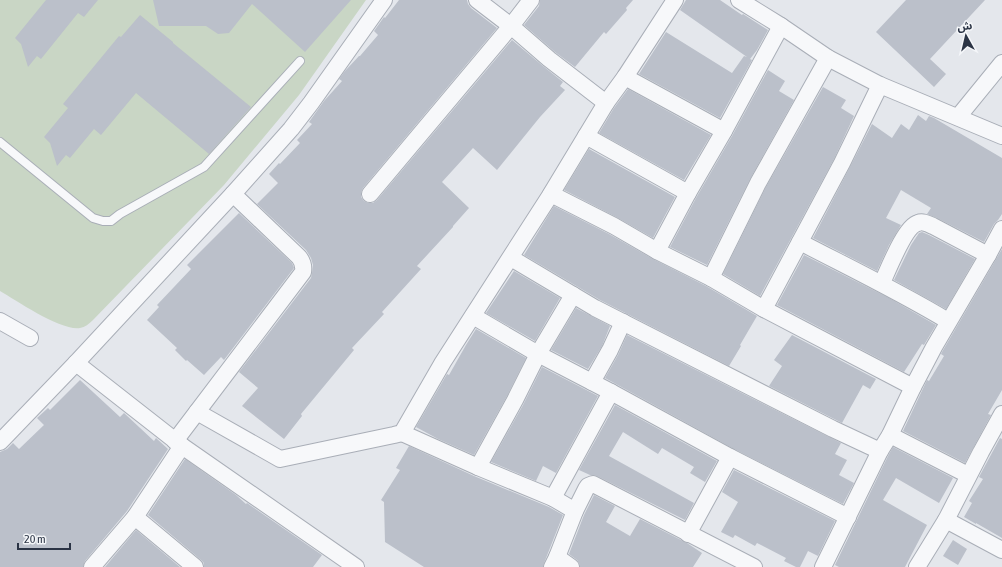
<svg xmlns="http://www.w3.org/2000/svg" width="1002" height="567" font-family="'Asap Condensed','Noto Sans Arabic',sans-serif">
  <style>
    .green { fill: #c9d6c5 }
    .building { fill: #bbc0ca }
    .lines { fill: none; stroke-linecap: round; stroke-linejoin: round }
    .lane-casing { stroke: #a9aeb7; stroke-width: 10 }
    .street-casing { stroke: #a9aeb7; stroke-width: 18 }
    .lane { stroke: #f7f8fa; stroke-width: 8 }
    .street { stroke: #f7f8fa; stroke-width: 16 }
  </style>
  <rect width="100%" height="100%" fill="#e4e7ec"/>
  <path class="green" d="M 0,0 L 366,0 L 299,95 L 224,185 L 93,320 C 89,324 85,327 80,328 C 61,331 17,301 0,291 Z"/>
  <g class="building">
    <path d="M 46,0 L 98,0 L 84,17 L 78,13 L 41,59 L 37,56 L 28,67 L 21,44 L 15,38 Z"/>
    <path d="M 153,0 L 351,0 L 305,52 L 252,4 L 229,33 L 218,34 L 206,26 L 159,26 Z"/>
    <path d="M 399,0 L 467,0 L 468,4 L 471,8 L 497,28 L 363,188 L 361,192 L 361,197 L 364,201 L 368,203 L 373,203 L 377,200 L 512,40 L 543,66 L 563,82 L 560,86 L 565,90 L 540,117 L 497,170 L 473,148 L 442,182 L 469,208 L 453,226 L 453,227 L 417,266 L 421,269 L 382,312 L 384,314 L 352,348 L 354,350 L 301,414 L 302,416 L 284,439 L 242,406 L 258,388 L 239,372 L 311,278 L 312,273 L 313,265 L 311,258 L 306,250 L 257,204 L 278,183 L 269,174 L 279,163 L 280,164 L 300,143 L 297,140 L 312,124 L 309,122 L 324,101 L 342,81 L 339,79 L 345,71 L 359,56 L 360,56 L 378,35 L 374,31 L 384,17 L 385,18 Z"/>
    <path d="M 540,0 L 633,0 L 626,8 L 627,10 L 606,34 L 604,32 L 575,67 L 555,52 L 524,25 L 539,6 Z"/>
    <path d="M 686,0 L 720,0 L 742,15 L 743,14 L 768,30 L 757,50 L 750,59 L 752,60 L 720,118 L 639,74 L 666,32 L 732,73 L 744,56 L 747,57 L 680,10 Z"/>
    <path d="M 906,0 L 985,0 L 930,59 L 946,74 L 934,87 L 876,32 Z"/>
    <path d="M 140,15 L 173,42 L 173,43 L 251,107 L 209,154 L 136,93 L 101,135 L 94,129 L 70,158 L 66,155 L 57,166 L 50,143 L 44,137 L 68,108 L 63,104 L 119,36 L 121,37 Z"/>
    <path d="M 768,70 L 785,81 L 779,91 L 794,100 L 750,179 L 707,265 L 670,247 L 696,198 L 732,136 Z"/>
    <path d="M 823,87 L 846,100 L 841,108 L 854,116 L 834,159 L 760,296 L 723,274 L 766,187 Z"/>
    <path d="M 628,89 L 711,135 L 684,180 L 599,133 L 614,108 Z"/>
    <path d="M 918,115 L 926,121 L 929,116 L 934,118 L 1002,158 L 1002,214 L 998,220 L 994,224 L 984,242 L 937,218 L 927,214 L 931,208 L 901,190 L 886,218 L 901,225 L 889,245 L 877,271 L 813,238 L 850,167 L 872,124 L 892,138 L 901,124 L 909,130 Z"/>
    <path d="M 589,149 L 675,197 L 653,238 L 618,218 L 564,190 Z"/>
    <path d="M 554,206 L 609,234 L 653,259 L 706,286 L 757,316 L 740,345 L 741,346 L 729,366 L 600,300 L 524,255 Z"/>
    <path d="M 239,213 L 292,263 L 294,268 L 224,360 L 221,357 L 204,375 L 187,360 L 186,361 L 175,350 L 177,348 L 147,320 L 159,307 L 157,305 L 191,269 L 187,265 Z"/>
    <path d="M 922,232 L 929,235 L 975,259 L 946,309 L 894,280 L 911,245 L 919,233 Z"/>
    <path d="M 1002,249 L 1002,390 L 988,414 L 991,415 L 965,463 L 903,431 L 927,380 L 929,381 L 944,356 L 941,354 L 942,352 Z"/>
    <path d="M 804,255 L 889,298 L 936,325 L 924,345 L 922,344 L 904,372 L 777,305 Z"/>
    <path d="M 514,271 L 560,298 L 535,341 L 486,313 Z"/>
    <path d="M 576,308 L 610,326 L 602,346 L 588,369 L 551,350 Z"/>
    <path d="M 476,329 L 526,358 L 507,396 L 474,455 L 438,439 L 416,427 L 447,374 L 449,375 L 466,345 Z"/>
    <path d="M 627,335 L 841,443 L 835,454 L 847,460 L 839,475 L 854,483 L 843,504 L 734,449 L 605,378 L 618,355 Z"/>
    <path d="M 792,335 L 876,379 L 870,389 L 863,385 L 842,423 L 769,386 L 782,366 L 774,360 Z"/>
    <path d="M 542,367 L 598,396 L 556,473 L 543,466 L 536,481 L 491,462 L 523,405 Z"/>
    <path d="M 80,380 L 120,417 L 124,413 L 154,441 L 156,438 L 168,449 L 127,511 L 85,561 L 83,567 L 0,567 L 0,452 L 7,449 L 13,443 L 19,449 L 44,425 L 37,418 L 48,408 L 50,410 Z"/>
    <path d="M 615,405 L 717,461 L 705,482 L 690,473 L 694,467 L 662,448 L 658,454 L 623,432 L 609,456 L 694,503 L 685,520 L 597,476 L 594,475 L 590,475 L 579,470 Z"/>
    <path d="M 1000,438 L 1002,439 L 1002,538 L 976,523 L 976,524 L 964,517 L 972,503 L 969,501 L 983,479 L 979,477 Z"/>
    <path d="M 409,446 L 474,476 L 549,507 L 563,515 L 548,553 L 544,563 L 543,567 L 424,567 L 385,542 L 384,502 L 381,500 L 400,470 L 396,468 Z"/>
    <path d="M 893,447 L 953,478 L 939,503 L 896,478 L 883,500 L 927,525 L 905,567 L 839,567 L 835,565 L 888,456 Z"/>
    <path d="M 185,459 L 236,495 L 246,504 L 247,503 L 322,555 L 313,567 L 204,567 L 204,563 L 201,560 L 148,515 Z"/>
    <path d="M 734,470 L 835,521 L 818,556 L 808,551 L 800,567 L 796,567 L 784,561 L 786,558 L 757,543 L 755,546 L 735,535 L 733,538 L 721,532 L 738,502 L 722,492 Z"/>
    <path d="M 594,495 L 615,506 L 606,522 L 630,536 L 640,519 L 681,540 L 684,542 L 687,543 L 702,553 L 693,567 L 580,567 L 579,563 L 577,560 L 569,554 L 584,515 Z"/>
    <path d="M 136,530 L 180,567 L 105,567 Z"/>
    <path d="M 953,540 L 967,549 L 958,565 L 943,556 Z"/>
  </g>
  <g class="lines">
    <defs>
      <path id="lane" d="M 0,142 L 93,218 L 103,221 L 111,221 L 120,214 L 204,167 L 300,61"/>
      <g id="street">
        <path d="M 477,0 L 511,26 L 549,59 L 606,103"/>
        <path d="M 739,0 L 781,26 L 828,58 L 880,85 L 1002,136"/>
        <path d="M 625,77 L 724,131"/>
        <path d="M 958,117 L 1002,63"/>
        <path d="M 586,136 L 688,193"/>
        <path d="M 370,194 L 511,26 L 531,0"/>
        <path d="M 551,194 L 614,226 L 657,251 L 711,278 L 764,309 L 913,387"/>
        <path d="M 800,242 C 850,268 900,292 948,321"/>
        <path d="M 657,251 L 688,193 L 724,131 L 781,26"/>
        <path d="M 511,258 L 595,308 L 833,429 L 880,451"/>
        <path d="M 711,278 L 758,183 L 828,58"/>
        <path d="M 882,283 C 888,270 905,226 918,223 C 923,221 928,224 933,226 L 988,255"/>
        <path d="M 764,309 L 842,163 L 880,85"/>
        <path d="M 473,316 L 538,354 L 611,392 L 730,457 L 848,517"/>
        <path d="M 0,321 L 30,338"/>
        <path d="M 76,363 L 182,446 L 356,567"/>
        <path d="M 592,382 L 610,350 L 623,322"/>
        <path d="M 197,412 L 280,459 L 394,435 L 402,433 L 443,362 L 551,194 L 606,103 L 625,77 L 675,0"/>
        <path d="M 402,433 L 478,467 L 553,498 L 575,511"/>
        <path d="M 890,435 L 968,475"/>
        <path d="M 175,441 L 303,272 C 304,266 303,262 299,257 L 233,194"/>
        <path d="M 0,442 L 76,363 L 233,194 L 291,129 L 311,103 L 384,0"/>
        <path d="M 478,467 L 515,400 L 538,354 L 573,295"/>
        <path d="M 553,498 L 611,392"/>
        <path d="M 135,517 L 195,567"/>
        <path d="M 946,520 L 1002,550"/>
        <path d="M 688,534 L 730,457"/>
        <path d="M 557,557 L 571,567"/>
        <path d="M 92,567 L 135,517 L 182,446"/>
        <path d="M 552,567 L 557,557 L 575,511 L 586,489 L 588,486 L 593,484 L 754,567"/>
        <path d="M 823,567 L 880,451 L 890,435 L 913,387 L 934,347 L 988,255 L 1002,229"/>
        <path d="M 917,567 L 946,520 L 981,452 L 1002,414"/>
      </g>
    </defs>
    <use href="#lane" class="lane-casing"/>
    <use href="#street" class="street-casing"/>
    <use href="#lane" class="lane"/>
    <use href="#street" class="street"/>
  </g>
  <g transform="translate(966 36) rotate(352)" stroke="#f4f6f9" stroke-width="3" paint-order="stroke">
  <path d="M0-3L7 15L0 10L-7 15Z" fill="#2b3445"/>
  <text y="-6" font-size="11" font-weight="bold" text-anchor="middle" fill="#2b3445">ش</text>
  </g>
  <path d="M18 543v6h52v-6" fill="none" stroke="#2b3445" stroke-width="2"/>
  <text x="24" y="543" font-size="12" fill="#2b3445" stroke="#f4f6f9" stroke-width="3" paint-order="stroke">20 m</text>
</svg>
